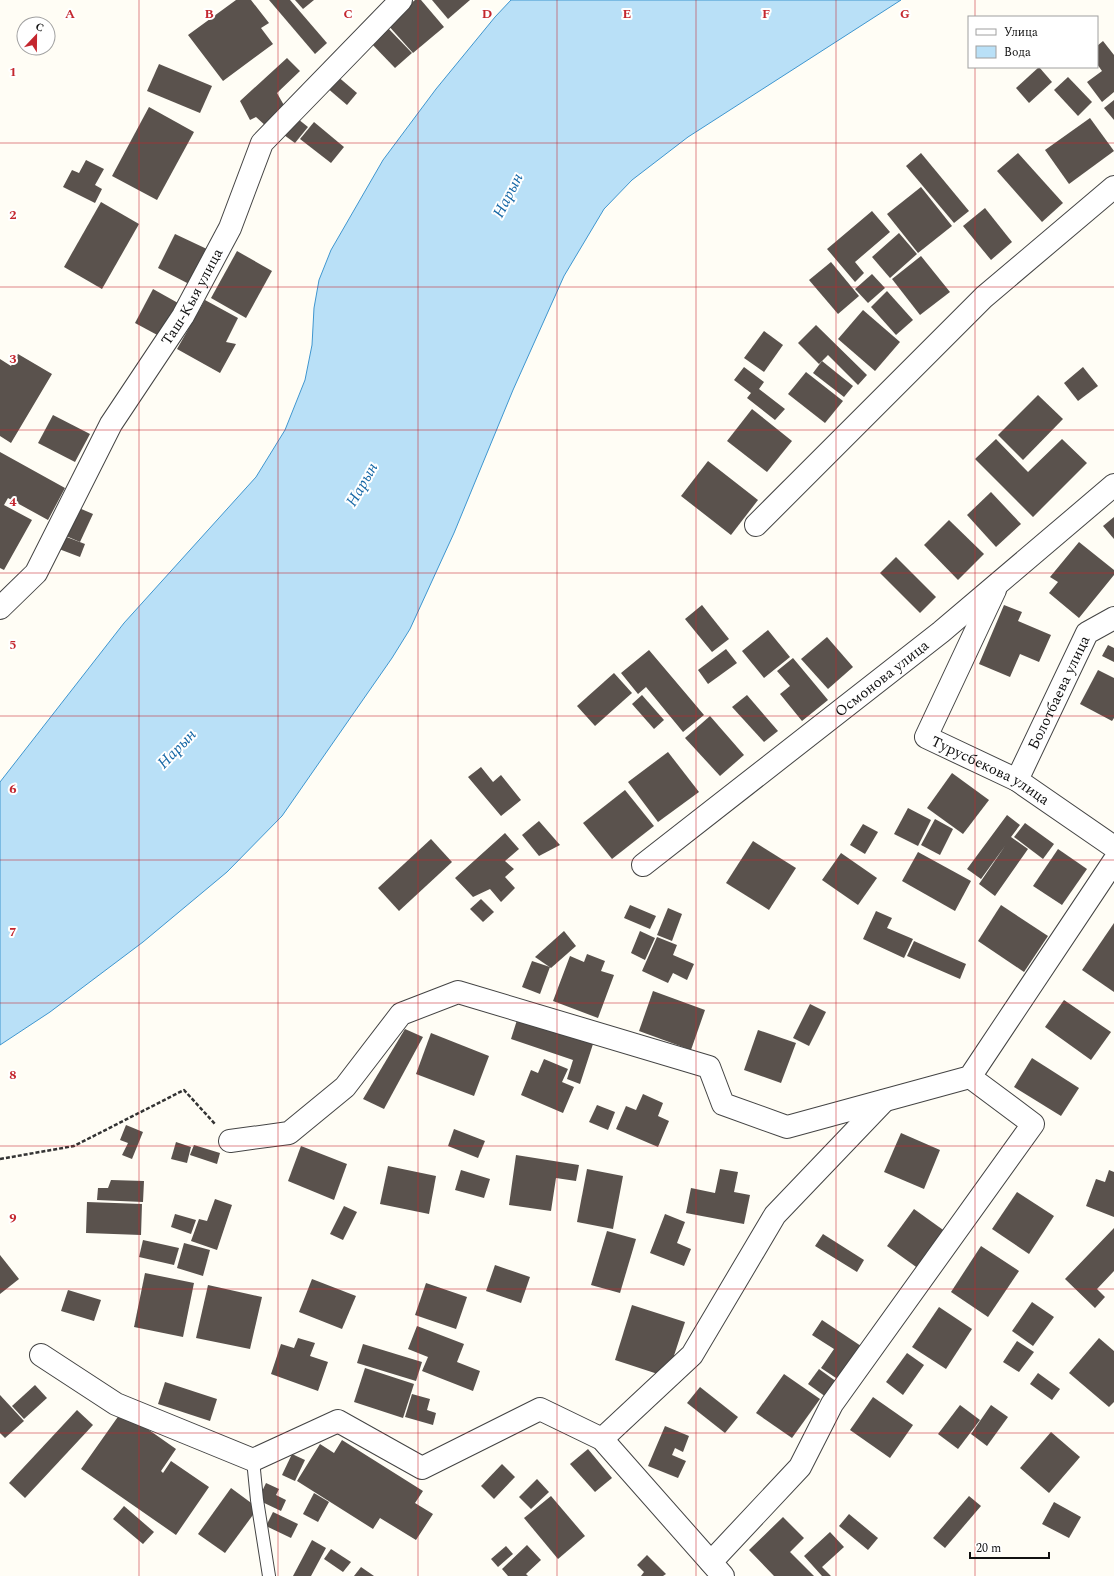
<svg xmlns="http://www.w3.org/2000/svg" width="1114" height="1576" font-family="Spectral,serif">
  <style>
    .water { fill: #b9e0f7; stroke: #3f96cf }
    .building { fill: #5a524d }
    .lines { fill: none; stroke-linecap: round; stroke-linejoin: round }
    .lane-casing { stroke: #444; stroke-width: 14 }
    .street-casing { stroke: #444; stroke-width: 24 }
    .path { stroke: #333; stroke-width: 2.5; stroke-dasharray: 4 2; stroke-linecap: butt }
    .lane { stroke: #fff; stroke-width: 12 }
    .street { stroke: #fff; stroke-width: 22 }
    .grid { fill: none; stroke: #c4262e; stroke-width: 1; stroke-opacity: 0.55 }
    .labels { text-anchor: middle; stroke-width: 4; stroke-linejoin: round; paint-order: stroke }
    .street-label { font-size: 15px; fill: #111; stroke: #fff }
    .water-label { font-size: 16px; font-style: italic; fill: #1768a6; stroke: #fff }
    .grid-label { font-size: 13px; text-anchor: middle; font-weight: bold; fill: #c4262e; stroke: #fff; stroke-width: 4; stroke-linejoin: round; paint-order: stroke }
  </style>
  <rect width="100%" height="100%" fill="#fffdf5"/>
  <path class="water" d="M 511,0 L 901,0 L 688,137 L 632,180 L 604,209 L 564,276 L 513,390 L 454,533 L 410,629 L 392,658 L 282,816 L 227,872 L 143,942 L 50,1012 L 0,1045 L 0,782 L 124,623 L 256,477 L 285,430 L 305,380 L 312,345 L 314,308 L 319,280 L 331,250 L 383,160 L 436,89 L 495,17 Z"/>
  <g class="building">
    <path d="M 236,0 L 251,0 L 269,23 L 261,28 L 273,44 L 223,81 L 188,35 Z"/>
    <path d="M 269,0 L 290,0 L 327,43 L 315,54 Z"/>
    <path d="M 295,0 L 314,0 L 303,9 Z"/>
    <path d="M 415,0 L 421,0 L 444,27 L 413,53 L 387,24 Z"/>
    <path d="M 432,0 L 470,0 L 448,19 Z"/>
    <path d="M 386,26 L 412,53 L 395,68 L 369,41 Z"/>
    <path d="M 1103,41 L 1114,55 L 1114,92 L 1102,102 L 1087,82 L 1102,71 L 1097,64 L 1097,46 Z"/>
    <path d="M 287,58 L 300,71 L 277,93 L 285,107 L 267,127 L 256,117 L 250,120 L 240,101 Z"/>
    <path d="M 159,64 L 212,86 L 200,113 L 147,91 Z"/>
    <path d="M 1039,67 L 1052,82 L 1029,103 L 1016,88 Z"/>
    <path d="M 336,75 L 357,93 L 347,105 L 326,87 Z"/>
    <path d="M 1068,77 L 1092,102 L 1078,116 L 1054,90 Z"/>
    <path d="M 1114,100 L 1114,120 L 1104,108 Z"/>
    <path d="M 149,107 L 194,132 L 157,200 L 112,176 Z"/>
    <path d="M 1090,118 L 1114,151 L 1069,184 L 1045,150 Z"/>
    <path d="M 298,119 L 308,127 L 295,143 L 284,135 Z"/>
    <path d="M 314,122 L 344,147 L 331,163 L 300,139 Z"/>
    <path d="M 921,153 L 969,211 L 954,223 L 906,166 Z"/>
    <path d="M 1018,153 L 1063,203 L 1042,222 L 997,171 Z"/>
    <path d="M 86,160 L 104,169 L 95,185 L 102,189 L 95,203 L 63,187 L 72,170 L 79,173 Z"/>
    <path d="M 921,187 L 952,226 L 918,253 L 887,214 Z"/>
    <path d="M 101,202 L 139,224 L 102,289 L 64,267 Z"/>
    <path d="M 985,208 L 1012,242 L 991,260 L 963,226 Z"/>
    <path d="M 872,211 L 890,232 L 855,262 L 864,273 L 855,282 L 827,249 Z"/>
    <path d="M 899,233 L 917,254 L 890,278 L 872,257 Z"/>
    <path d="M 175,234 L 209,250 L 191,285 L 158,268 Z"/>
    <path d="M 237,251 L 272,271 L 246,318 L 211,298 Z"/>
    <path d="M 921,256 L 950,292 L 920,315 L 892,279 Z"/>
    <path d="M 831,262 L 859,296 L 838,314 L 809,280 Z"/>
    <path d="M 872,274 L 885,288 L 868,303 L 855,289 Z"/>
    <path d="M 153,289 L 178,303 L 161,337 L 135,323 Z"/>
    <path d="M 887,291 L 913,320 L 896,335 L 871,307 Z"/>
    <path d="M 205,300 L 238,318 L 226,342 L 236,344 L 220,373 L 177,349 Z"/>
    <path d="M 863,310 L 900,342 L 875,371 L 838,339 Z"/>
    <path d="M 816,325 L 867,375 L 858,385 L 828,355 L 819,364 L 798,343 Z"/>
    <path d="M 764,331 L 783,345 L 764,372 L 744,358 Z"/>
    <path d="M 18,354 L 52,374 L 11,443 L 0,436 L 0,359 L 11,366 Z"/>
    <path d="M 822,361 L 853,386 L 844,397 L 813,373 Z"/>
    <path d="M 744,367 L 764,382 L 759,389 L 785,409 L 775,420 L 747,398 L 751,393 L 734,380 Z"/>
    <path d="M 1083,367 L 1098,386 L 1078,401 L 1064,383 Z"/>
    <path d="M 806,372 L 843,401 L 825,423 L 788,394 Z"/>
    <path d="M 1038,395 L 1063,419 L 1023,460 L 998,435 Z"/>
    <path d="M 752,409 L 792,441 L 767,472 L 727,441 Z"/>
    <path d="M 53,415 L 90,434 L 75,462 L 38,443 Z"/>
    <path d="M 996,439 L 1028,472 L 1062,439 L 1087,463 L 1033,517 L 975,459 Z"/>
    <path d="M 0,452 L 65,488 L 48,520 L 8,498 L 4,505 L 32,520 L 4,570 L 0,568 Z"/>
    <path d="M 708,461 L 758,500 L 731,535 L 681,496 Z"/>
    <path d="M 991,492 L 1021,524 L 996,547 L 967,515 Z"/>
    <path d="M 79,508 L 93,514 L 80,542 L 66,536 Z"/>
    <path d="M 1114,517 L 1114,539 L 1103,526 Z"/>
    <path d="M 949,520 L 984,554 L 958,580 L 924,545 Z"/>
    <path d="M 64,536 L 85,544 L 80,557 L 59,549 Z"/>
    <path d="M 1079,542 L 1114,570 L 1114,575 L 1079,618 L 1049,593 L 1058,582 L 1050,577 Z"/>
    <path d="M 896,557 L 936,597 L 920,613 L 880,573 Z"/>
    <path d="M 702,605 L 729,639 L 712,652 L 685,619 Z"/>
    <path d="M 1004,605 L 1022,612 L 1018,621 L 1051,635 L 1039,662 L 1020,654 L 1010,677 L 979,664 Z"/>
    <path d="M 768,630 L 790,657 L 764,678 L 742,651 Z"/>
    <path d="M 827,637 L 853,667 L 828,689 L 801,659 Z"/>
    <path d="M 1108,645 L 1114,648 L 1114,662 L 1102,656 Z"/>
    <path d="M 726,649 L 737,663 L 708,684 L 698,670 Z"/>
    <path d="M 649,650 L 704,715 L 683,732 L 646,687 L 638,694 L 621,673 Z"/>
    <path d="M 793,658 L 828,700 L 802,721 L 780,694 L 790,686 L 777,671 Z"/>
    <path d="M 1098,670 L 1114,678 L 1114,718 L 1112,721 L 1080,704 Z"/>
    <path d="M 614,673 L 632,693 L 595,726 L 577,706 Z"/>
    <path d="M 642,695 L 664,720 L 654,729 L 632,704 Z"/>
    <path d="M 747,695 L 778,731 L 764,742 L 732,707 Z"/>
    <path d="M 710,716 L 744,755 L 720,776 L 685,738 Z"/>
    <path d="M 668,752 L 699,792 L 658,822 L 628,782 Z"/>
    <path d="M 481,767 L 493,782 L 501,775 L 521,800 L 501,816 L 468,777 Z"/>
    <path d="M 952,773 L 989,800 L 963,834 L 927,808 Z"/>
    <path d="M 625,790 L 654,826 L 612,859 L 583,823 Z"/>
    <path d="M 908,808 L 931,820 L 918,846 L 894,834 Z"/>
    <path d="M 1007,815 L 1020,825 L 1011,837 L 1028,849 L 995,896 L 979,884 L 1005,846 L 981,879 L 967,869 Z"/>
    <path d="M 935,819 L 953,829 L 940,855 L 921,845 Z"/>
    <path d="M 539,821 L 560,845 L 539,856 L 522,835 Z"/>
    <path d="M 1025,823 L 1054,844 L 1043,859 L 1014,837 Z"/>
    <path d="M 863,824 L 878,832 L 865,854 L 850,845 Z"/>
    <path d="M 505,833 L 519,849 L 505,861 L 514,869 L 505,877 L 515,888 L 501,902 L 490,889 L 473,897 L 455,878 Z"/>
    <path d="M 431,839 L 452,862 L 399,911 L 378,888 Z"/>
    <path d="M 753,841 L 796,868 L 769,910 L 726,883 Z"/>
    <path d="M 1058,849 L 1087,869 L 1062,905 L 1033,886 Z"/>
    <path d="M 918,852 L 971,881 L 955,911 L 902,881 Z"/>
    <path d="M 841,853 L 877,878 L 858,905 L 822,880 Z"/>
    <path d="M 481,899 L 494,912 L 483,922 L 470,909 Z"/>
    <path d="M 630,905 L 656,916 L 650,929 L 624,918 Z"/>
    <path d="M 1001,905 L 1048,936 L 1024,972 L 978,941 Z"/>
    <path d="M 668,908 L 682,914 L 672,941 L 657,935 Z"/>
    <path d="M 876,911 L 892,918 L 887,928 L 913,939 L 904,958 L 863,939 Z"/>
    <path d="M 1114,923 L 1114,992 L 1082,970 Z"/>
    <path d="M 564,931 L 576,946 L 551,968 L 535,957 Z"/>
    <path d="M 640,931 L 655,938 L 645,960 L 631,953 Z"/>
    <path d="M 657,937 L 677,945 L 673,955 L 694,964 L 687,980 L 673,973 L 668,983 L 642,971 Z"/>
    <path d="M 914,941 L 966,964 L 960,979 L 907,956 Z"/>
    <path d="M 587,954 L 605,961 L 601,971 L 614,975 L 598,1018 L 553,1001 L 570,956 L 584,962 Z"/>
    <path d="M 532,961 L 550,967 L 540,994 L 522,987 Z"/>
    <path d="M 653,991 L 705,1010 L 691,1050 L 639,1031 Z"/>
    <path d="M 1064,1000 L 1111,1032 L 1091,1060 L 1045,1027 Z"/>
    <path d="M 810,1004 L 826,1012 L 809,1046 L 793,1038 Z"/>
    <path d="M 517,1020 L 593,1044 L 580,1084 L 567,1079 L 573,1060 L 511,1039 Z"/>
    <path d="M 405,1029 L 423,1037 L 384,1109 L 363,1099 Z"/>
    <path d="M 758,1030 L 796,1043 L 781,1083 L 744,1070 Z"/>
    <path d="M 431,1033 L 489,1056 L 474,1096 L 416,1074 Z"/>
    <path d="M 1032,1058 L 1079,1088 L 1061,1116 L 1014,1087 Z"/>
    <path d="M 544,1059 L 568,1069 L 562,1082 L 574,1087 L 563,1113 L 521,1095 L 531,1070 L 538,1073 Z"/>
    <path d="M 643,1094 L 663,1103 L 658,1116 L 669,1121 L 658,1147 L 616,1129 L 626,1106 L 636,1110 Z"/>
    <path d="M 597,1105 L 615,1112 L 608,1130 L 589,1122 Z"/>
    <path d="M 126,1125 L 143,1132 L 132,1159 L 122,1155 L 128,1143 L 120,1140 Z"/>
    <path d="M 454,1129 L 485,1141 L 478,1158 L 448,1146 Z"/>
    <path d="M 901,1133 L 940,1150 L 924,1189 L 884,1172 Z"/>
    <path d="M 176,1142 L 191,1147 L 187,1163 L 171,1159 Z"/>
    <path d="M 194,1145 L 220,1153 L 217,1164 L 190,1155 Z"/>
    <path d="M 301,1146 L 347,1164 L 334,1200 L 288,1181 Z"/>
    <path d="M 516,1155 L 579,1165 L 576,1181 L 556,1178 L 551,1211 L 509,1205 Z"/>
    <path d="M 388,1166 L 436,1176 L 429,1214 L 380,1204 Z"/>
    <path d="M 587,1169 L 623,1176 L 613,1229 L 577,1222 Z"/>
    <path d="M 720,1169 L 738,1172 L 734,1192 L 750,1195 L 744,1224 L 686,1213 L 691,1188 L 715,1193 Z"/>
    <path d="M 461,1170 L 490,1179 L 484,1198 L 455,1190 Z"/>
    <path d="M 1109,1170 L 1114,1172 L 1114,1217 L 1086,1206 L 1096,1179 L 1105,1182 Z"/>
    <path d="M 111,1180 L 144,1181 L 143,1202 L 97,1200 L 98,1188 L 108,1188 Z"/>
    <path d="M 1017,1192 L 1054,1216 L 1029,1254 L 992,1229 Z"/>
    <path d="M 215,1199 L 232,1205 L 217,1250 L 191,1241 L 199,1219 L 207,1221 Z"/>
    <path d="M 87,1202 L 142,1204 L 141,1235 L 86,1233 Z"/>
    <path d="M 344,1206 L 357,1212 L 343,1240 L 330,1234 Z"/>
    <path d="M 914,1209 L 946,1232 L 919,1269 L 887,1246 Z"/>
    <path d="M 175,1214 L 196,1220 L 191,1234 L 171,1227 Z"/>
    <path d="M 665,1214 L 685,1222 L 677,1243 L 691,1249 L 684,1266 L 650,1253 Z"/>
    <path d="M 1114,1228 L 1114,1271 L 1097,1289 L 1105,1297 L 1095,1308 L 1065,1279 Z"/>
    <path d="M 607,1231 L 636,1239 L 620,1293 L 591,1285 Z"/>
    <path d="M 823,1234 L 864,1260 L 857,1272 L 815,1246 Z"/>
    <path d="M 143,1240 L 179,1248 L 174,1265 L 139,1257 Z"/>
    <path d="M 184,1243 L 210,1250 L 203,1276 L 177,1268 Z"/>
    <path d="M 981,1246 L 1019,1271 L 988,1317 L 951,1292 Z"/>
    <path d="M 0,1255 L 19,1279 L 0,1294 Z"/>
    <path d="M 495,1265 L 530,1277 L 521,1303 L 486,1291 Z"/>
    <path d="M 145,1273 L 194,1283 L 183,1337 L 134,1327 Z"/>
    <path d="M 312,1279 L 356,1296 L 342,1329 L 299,1312 Z"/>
    <path d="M 426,1283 L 467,1297 L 456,1329 L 415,1315 Z"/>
    <path d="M 208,1285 L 262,1297 L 250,1349 L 196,1338 Z"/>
    <path d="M 68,1290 L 101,1300 L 94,1321 L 61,1311 Z"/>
    <path d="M 1032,1302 L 1054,1317 L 1033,1346 L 1012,1331 Z"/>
    <path d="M 632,1305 L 685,1322 L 667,1377 L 615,1360 Z"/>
    <path d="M 939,1307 L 972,1329 L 946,1369 L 912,1347 Z"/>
    <path d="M 822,1320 L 861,1346 L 839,1380 L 821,1368 L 834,1349 L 812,1335 Z"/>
    <path d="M 417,1326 L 464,1344 L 457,1362 L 480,1371 L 473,1391 L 422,1371 L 428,1357 L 408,1349 Z"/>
    <path d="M 298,1338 L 315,1343 L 310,1356 L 328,1362 L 318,1391 L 271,1374 L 281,1344 L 294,1348 Z"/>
    <path d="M 1099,1338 L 1114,1351 L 1114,1402 L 1109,1407 L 1069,1373 Z"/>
    <path d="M 1017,1341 L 1034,1352 L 1019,1372 L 1003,1362 Z"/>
    <path d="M 363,1344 L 422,1362 L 416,1381 L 357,1363 Z"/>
    <path d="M 907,1353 L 924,1365 L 903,1395 L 886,1382 Z"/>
    <path d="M 365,1368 L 414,1384 L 403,1418 L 354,1402 Z"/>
    <path d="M 819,1369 L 837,1382 L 826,1397 L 808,1384 Z"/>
    <path d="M 1038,1373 L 1060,1389 L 1052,1400 L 1030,1384 Z"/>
    <path d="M 784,1374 L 820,1399 L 792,1438 L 756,1413 Z"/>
    <path d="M 165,1382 L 217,1399 L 210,1421 L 158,1404 Z"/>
    <path d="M 35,1385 L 47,1398 L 24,1419 L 12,1406 Z"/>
    <path d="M 700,1387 L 738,1417 L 725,1433 L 687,1403 Z"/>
    <path d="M 412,1394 L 430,1399 L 427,1410 L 436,1413 L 433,1425 L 405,1417 Z"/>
    <path d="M 0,1395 L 24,1421 L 5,1438 L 0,1433 Z"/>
    <path d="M 873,1397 L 913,1425 L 890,1458 L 850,1430 Z"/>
    <path d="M 960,1405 L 980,1420 L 958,1449 L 938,1434 Z"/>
    <path d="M 991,1405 L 1008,1417 L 987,1446 L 971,1434 Z"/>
    <path d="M 77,1410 L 93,1425 L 25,1498 L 9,1483 Z"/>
    <path d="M 122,1411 L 176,1449 L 161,1471 L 163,1473 L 171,1461 L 209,1487 L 176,1535 L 81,1469 Z"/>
    <path d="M 665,1426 L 689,1436 L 683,1452 L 675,1448 L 672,1455 L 686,1461 L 678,1478 L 648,1466 Z"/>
    <path d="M 1051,1432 L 1080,1457 L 1049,1493 L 1020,1468 Z"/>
    <path d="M 342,1440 L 423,1491 L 415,1503 L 433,1514 L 416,1540 L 380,1518 L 373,1529 L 297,1481 L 320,1444 L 334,1453 Z"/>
    <path d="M 588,1449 L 612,1478 L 595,1492 L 570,1464 Z"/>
    <path d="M 292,1454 L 305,1460 L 295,1481 L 282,1475 Z"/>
    <path d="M 502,1464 L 515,1477 L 494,1499 L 481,1486 Z"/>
    <path d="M 537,1479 L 549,1492 L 531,1509 L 519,1497 Z"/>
    <path d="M 266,1483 L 279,1489 L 276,1495 L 286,1500 L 281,1511 L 258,1500 Z"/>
    <path d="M 231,1488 L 258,1508 L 225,1553 L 198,1534 Z"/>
    <path d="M 314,1493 L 329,1502 L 318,1522 L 303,1514 Z"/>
    <path d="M 551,1496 L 585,1536 L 558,1559 L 524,1518 Z"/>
    <path d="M 969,1496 L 981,1506 L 945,1548 L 933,1538 Z"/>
    <path d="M 1054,1502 L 1081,1517 L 1069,1538 L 1042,1524 Z"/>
    <path d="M 124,1506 L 154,1532 L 143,1544 L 113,1519 Z"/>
    <path d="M 273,1512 L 298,1524 L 291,1538 L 266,1526 Z"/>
    <path d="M 849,1514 L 878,1538 L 868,1550 L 839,1526 Z"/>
    <path d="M 783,1517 L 804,1538 L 790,1552 L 814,1576 L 774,1576 L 749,1550 Z"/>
    <path d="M 830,1532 L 844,1547 L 822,1567 L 831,1576 L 822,1576 L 804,1556 Z"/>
    <path d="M 312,1540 L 326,1548 L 311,1576 L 293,1576 Z"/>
    <path d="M 527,1545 L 541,1560 L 526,1574 L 528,1576 L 508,1576 L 502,1569 Z"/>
    <path d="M 506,1546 L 513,1554 L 498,1567 L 491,1559 Z"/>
    <path d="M 331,1549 L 351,1562 L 343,1572 L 324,1559 Z"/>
    <path d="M 647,1555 L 666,1574 L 663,1576 L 641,1576 L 644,1572 L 637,1565 Z"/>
    <path d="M 361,1567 L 374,1576 L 354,1576 Z"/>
  </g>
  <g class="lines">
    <defs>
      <path id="lane" d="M 253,1460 L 257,1500 L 269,1576"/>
      <g id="street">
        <path d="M 756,525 L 984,297 L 1114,187"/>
        <path id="s1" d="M 995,590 L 926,737 L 1017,780 L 1114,847"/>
        <path id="s2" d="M 0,608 L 36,573 L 111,424 L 183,316 L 230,228 L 262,143 L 401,0"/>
        <path id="s3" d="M 1017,780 L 1087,633 L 1114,618"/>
        <path id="s4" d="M 643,865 L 941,632 L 1114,485"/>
        <path d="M 230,1141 L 289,1133 L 345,1087 L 401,1014 L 458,992 L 709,1067 L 723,1104 L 787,1127 L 970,1077 L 1114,861"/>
        <path d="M 41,1355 L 116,1404 L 253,1460 L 338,1421 L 422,1468 L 540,1409 L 602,1439 L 723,1576"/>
        <path d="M 602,1439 L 692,1355 L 775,1215 L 884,1101"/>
        <path d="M 711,1562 L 800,1467 L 832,1404 L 1033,1124 L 970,1077"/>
      </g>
    </defs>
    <use href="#lane" class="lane-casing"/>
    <use href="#street" class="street-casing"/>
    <path class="path" d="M 0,1159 L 74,1146 L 184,1090 L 215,1124"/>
    <use href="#lane" class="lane"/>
    <use href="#street" class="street"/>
  </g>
  <path class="grid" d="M 139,0 L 139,1576M 278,0 L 278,1576M 418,0 L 418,1576M 557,0 L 557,1576M 696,0 L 696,1576M 836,0 L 836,1576M 975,0 L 975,17M 975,67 L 975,1576M 0,143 L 1114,143M 0,287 L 1114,287M 0,430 L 1114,430M 0,573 L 1114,573M 0,716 L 1114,716M 0,860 L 1114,860M 0,1003 L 1114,1003M 0,1146 L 1114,1146M 0,1289 L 1114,1289M 0,1433 L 1114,1433"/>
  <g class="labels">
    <g class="street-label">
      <text dy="5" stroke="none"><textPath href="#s2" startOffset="368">Таш-Кыя улица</textPath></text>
      <text dy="5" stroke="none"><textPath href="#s4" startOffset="303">Осмонова улица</textPath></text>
      <text dy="5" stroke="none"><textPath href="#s3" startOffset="97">Болотбаева улица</textPath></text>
      <text dy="5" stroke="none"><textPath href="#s1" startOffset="235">Турусбекова улица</textPath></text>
    </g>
    <g class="water-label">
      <text transform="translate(507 195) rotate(-63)" y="6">Нарын</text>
      <text transform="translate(361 484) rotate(-60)" y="6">Нарын</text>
      <text transform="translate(176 748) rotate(-46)" y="6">Нарын</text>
    </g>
  </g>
  <g class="grid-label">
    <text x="70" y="18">A</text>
    <text x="209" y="18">B</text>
    <text x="348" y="18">C</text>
    <text x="487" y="18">D</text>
    <text x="627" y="18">E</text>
    <text x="766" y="18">F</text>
    <text x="905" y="18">G</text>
    <text x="13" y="76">1</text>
    <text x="13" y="219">2</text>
    <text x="13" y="363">3</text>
    <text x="13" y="506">4</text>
    <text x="13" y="649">5</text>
    <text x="13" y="793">6</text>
    <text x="13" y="936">7</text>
    <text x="13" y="1079">8</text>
    <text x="13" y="1222">9</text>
  </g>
  <rect x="968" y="16" width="130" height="52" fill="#ffffff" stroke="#a0a0a0"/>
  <rect x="976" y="29" width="20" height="6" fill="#ffffff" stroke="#a0a0a0"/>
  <text x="1004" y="36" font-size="12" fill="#111111">Улица</text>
  <rect x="976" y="46" width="20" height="12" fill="#b9e0f7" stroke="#a0a0a0"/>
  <text x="1004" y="56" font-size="12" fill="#111111">Вода</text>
  <g transform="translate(36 36) rotate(22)"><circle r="19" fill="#ffffff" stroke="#a0a0a0"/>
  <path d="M0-3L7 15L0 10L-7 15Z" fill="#c4262e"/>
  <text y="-6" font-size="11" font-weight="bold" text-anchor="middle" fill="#111111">С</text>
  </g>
  <path d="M970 1552v6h79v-6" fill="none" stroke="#111111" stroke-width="2"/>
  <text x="976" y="1552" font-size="12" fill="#111111" stroke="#ffffff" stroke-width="3" paint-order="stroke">20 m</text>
</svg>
